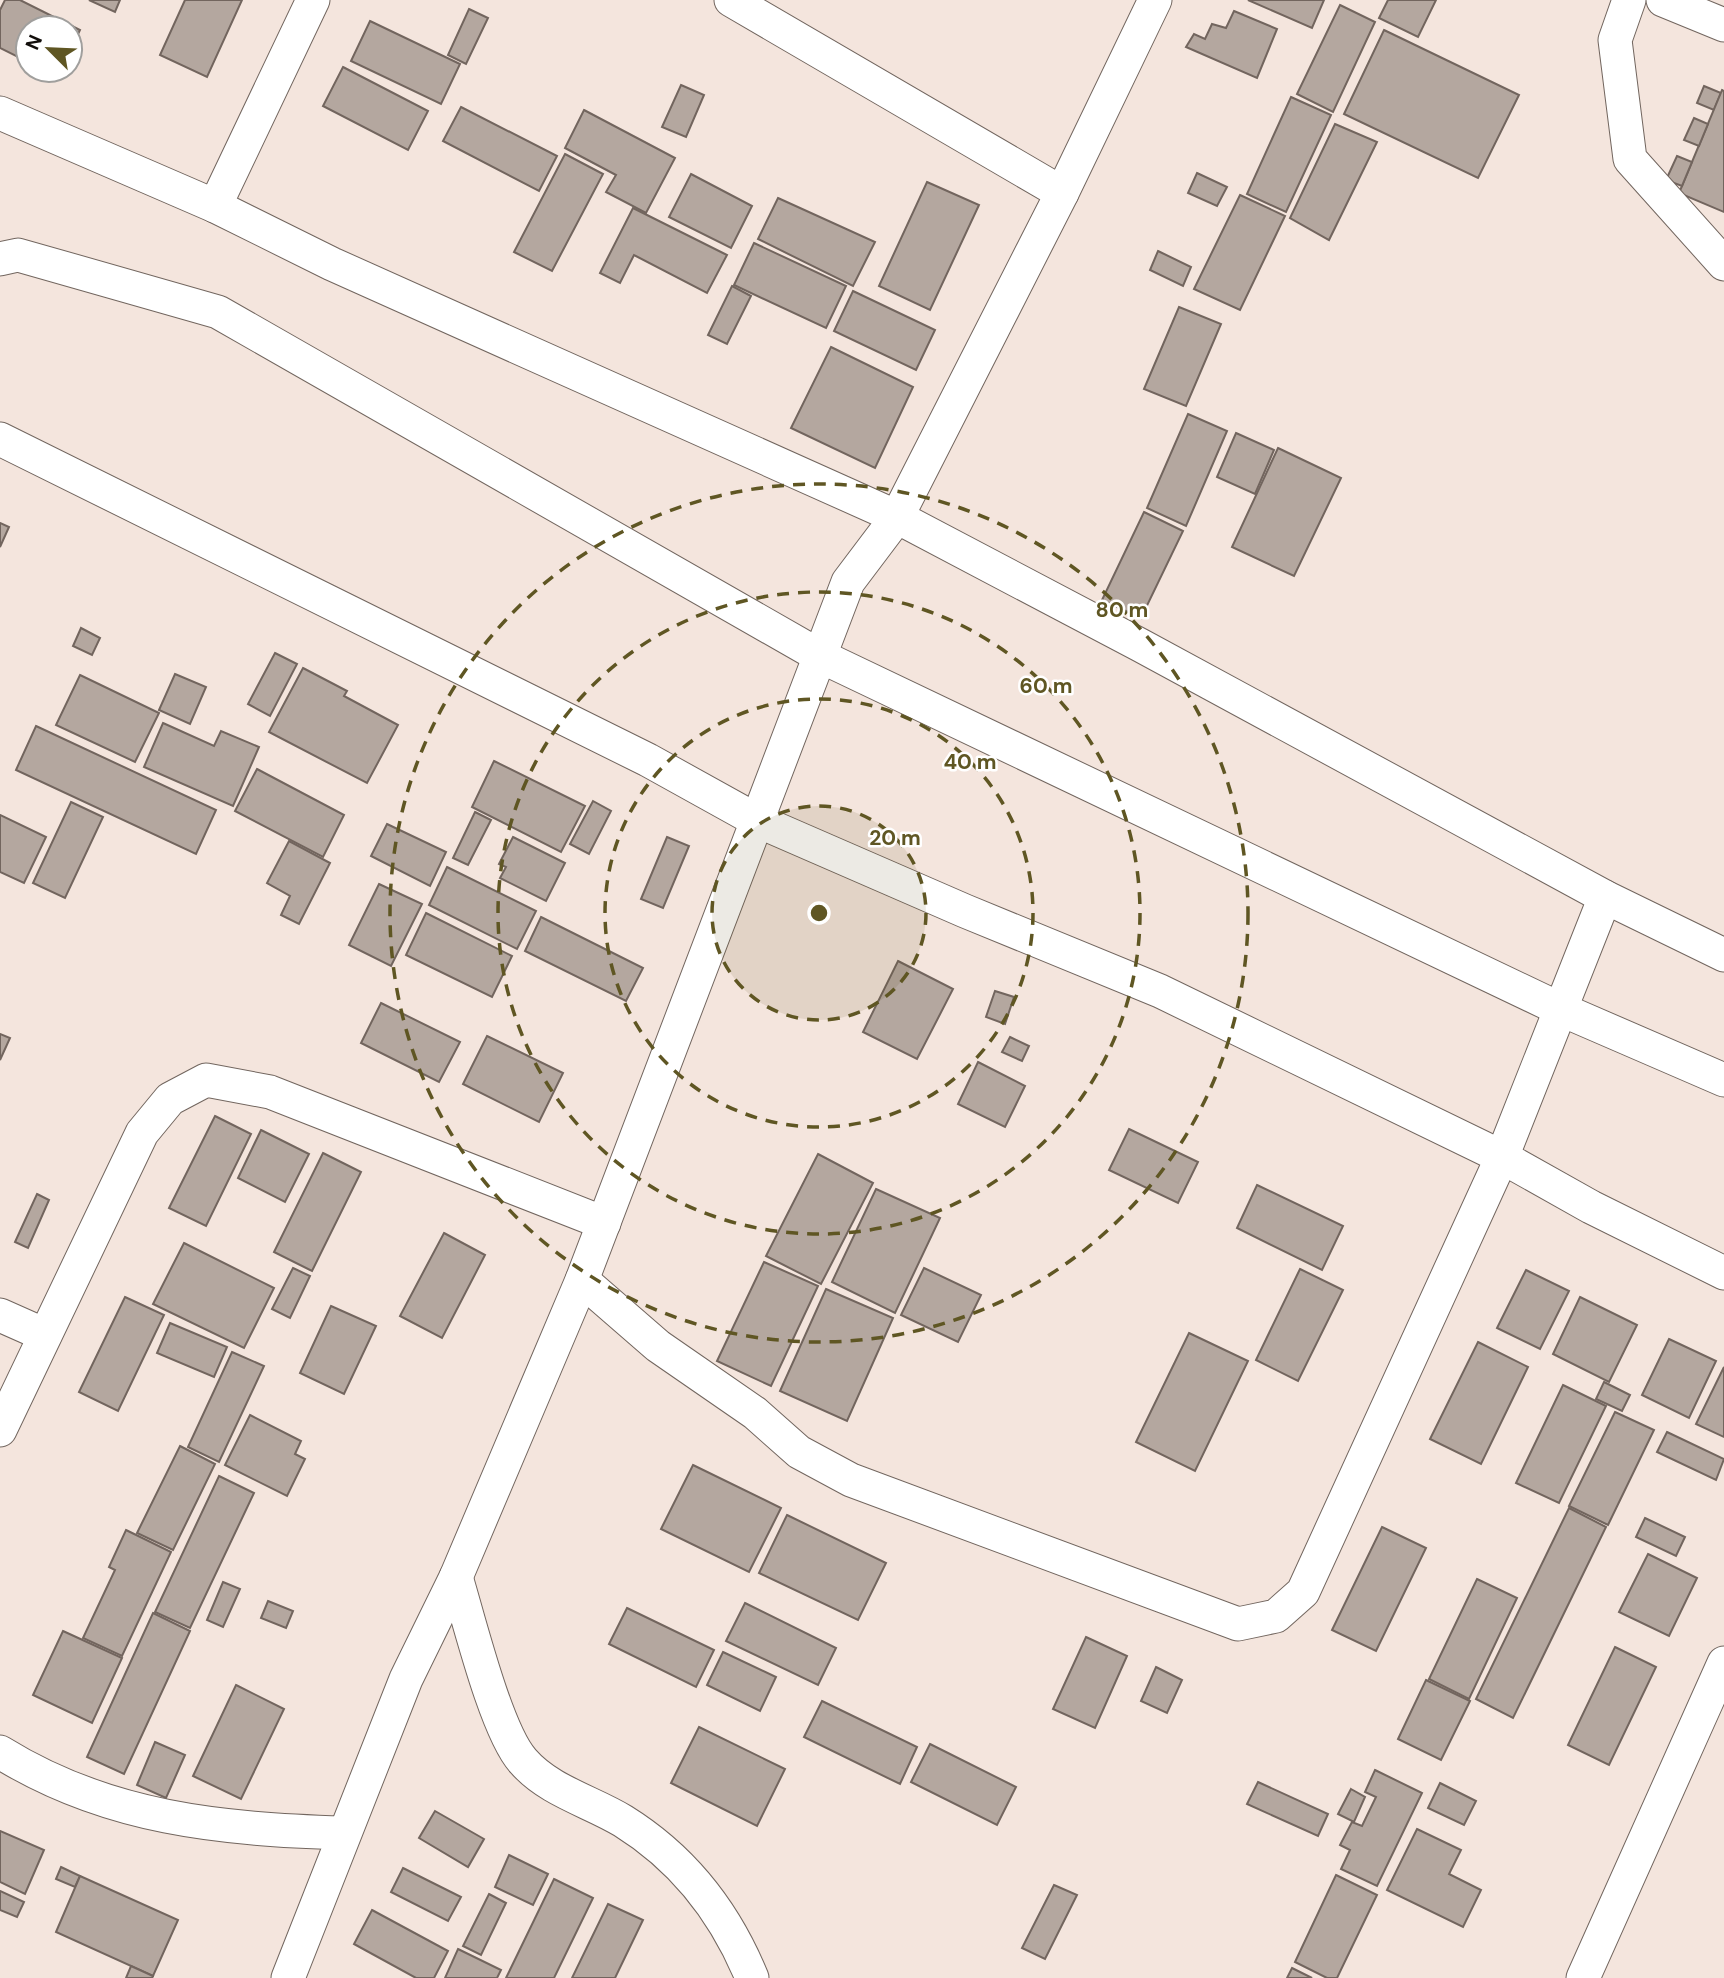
<svg xmlns="http://www.w3.org/2000/svg" width="1724" height="1978" font-family="'DM Sans',sans-serif">
  <style>
    .building { fill: #b4a79f; stroke: #72655e; stroke-width: 2 }
    .lines { fill: none; stroke-linecap: round; stroke-linejoin: round }
    .minor-casing { stroke: #72665f; stroke-width: 35 }
    .minor { stroke: #fff; stroke-width: 33 }
    .ring { fill: none; stroke: #5f5623; stroke-width: 3.5; stroke-dasharray: 12 9 }
    .centre { fill: #5f5623; stroke: #fff; stroke-width: 3.5 }
    .ring-label { font-size: 21px; text-anchor: middle; font-weight: bold; fill: #5f5623; stroke: #fff; stroke-width: 5; stroke-linejoin: round; paint-order: stroke }
  </style>
  <rect width="100%" height="100%" fill="#f4e5dd"/>
  <g class="building">
    <path d="M 5,0 L 20,0 L 80,30 L 70,51 L 70,28 L 28,28 L 28,62 L 0,48 L 0,10 Z"/>
    <path d="M 89,0 L 120,0 L 115,12 Z"/>
    <path d="M 185,0 L 242,0 L 207,77 L 160,55 Z"/>
    <path d="M 1248,0 L 1324,0 L 1312,28 Z"/>
    <path d="M 1388,0 L 1436,0 L 1418,37 L 1379,18 Z"/>
    <path d="M 1340,5 L 1375,22 L 1333,112 L 1297,94 Z"/>
    <path d="M 469,9 L 488,18 L 466,64 L 448,55 Z"/>
    <path d="M 1234,11 L 1277,29 L 1257,78 L 1186,47 L 1194,34 L 1205,39 L 1212,24 L 1226,28 Z"/>
    <path d="M 370,21 L 460,64 L 441,104 L 351,61 Z"/>
    <path d="M 1384,30 L 1519,95 L 1478,178 L 1344,114 Z"/>
    <path d="M 343,67 L 428,111 L 408,150 L 323,106 Z"/>
    <path d="M 45,70 L 60,70 L 57,76 Z"/>
    <path d="M 681,85 L 704,95 L 686,137 L 662,127 Z"/>
    <path d="M 1704,86 L 1721,93 L 1714,110 L 1697,103 Z"/>
    <path d="M 1722,90 L 1724,91 L 1724,212 L 1679,193 Z"/>
    <path d="M 1291,97 L 1331,115 L 1286,212 L 1247,194 Z"/>
    <path d="M 461,107 L 557,156 L 539,191 L 443,141 Z"/>
    <path d="M 584,110 L 675,158 L 646,213 L 606,192 L 616,175 L 565,148 Z"/>
    <path d="M 1694,118 L 1708,124 L 1699,146 L 1684,140 Z"/>
    <path d="M 1335,124 L 1377,142 L 1329,240 L 1290,218 Z"/>
    <path d="M 565,154 L 603,174 L 552,271 L 514,252 Z"/>
    <path d="M 1677,156 L 1692,162 L 1682,186 L 1666,180 Z"/>
    <path d="M 1197,173 L 1227,187 L 1217,206 L 1188,193 Z"/>
    <path d="M 691,174 L 752,206 L 731,248 L 669,217 Z"/>
    <path d="M 927,182 L 979,205 L 930,310 L 879,286 Z"/>
    <path d="M 1240,195 L 1285,216 L 1240,310 L 1194,289 Z"/>
    <path d="M 778,198 L 875,242 L 853,286 L 758,239 Z"/>
    <path d="M 633,208 L 727,255 L 707,293 L 634,255 L 620,283 L 600,273 Z"/>
    <path d="M 754,243 L 846,286 L 826,328 L 734,285 Z"/>
    <path d="M 1158,251 L 1191,267 L 1183,286 L 1150,270 Z"/>
    <path d="M 732,286 L 751,296 L 727,344 L 708,335 Z"/>
    <path d="M 853,291 L 935,330 L 916,370 L 834,331 Z"/>
    <path d="M 1179,307 L 1221,324 L 1186,406 L 1144,389 Z"/>
    <path d="M 831,347 L 913,387 L 875,468 L 791,428 Z"/>
    <path d="M 1188,414 L 1227,431 L 1186,526 L 1147,508 Z"/>
    <path d="M 1236,433 L 1274,450 L 1255,494 L 1217,477 Z"/>
    <path d="M 1278,448 L 1341,478 L 1294,576 L 1232,547 Z"/>
    <path d="M 1144,512 L 1183,531 L 1141,618 L 1102,600 Z"/>
    <path d="M 0,523 L 9,527 L 0,547 Z"/>
    <path d="M 81,628 L 100,638 L 92,655 L 73,646 Z"/>
    <path d="M 275,653 L 297,664 L 270,716 L 248,704 Z"/>
    <path d="M 303,668 L 347,691 L 344,696 L 398,725 L 367,783 L 269,732 Z"/>
    <path d="M 175,674 L 206,687 L 190,724 L 159,710 Z"/>
    <path d="M 80,675 L 159,713 L 135,762 L 56,725 Z"/>
    <path d="M 163,723 L 214,746 L 221,731 L 259,747 L 233,806 L 144,767 Z"/>
    <path d="M 36,726 L 216,810 L 196,854 L 16,770 Z"/>
    <path d="M 494,761 L 585,806 L 561,852 L 472,807 Z"/>
    <path d="M 257,769 L 344,815 L 323,857 L 235,811 Z"/>
    <path d="M 593,801 L 611,811 L 589,854 L 570,844 Z"/>
    <path d="M 71,802 L 103,817 L 65,898 L 33,883 Z"/>
    <path d="M 475,812 L 491,820 L 468,865 L 453,858 Z"/>
    <path d="M 0,815 L 46,837 L 24,883 L 0,872 Z"/>
    <path d="M 387,824 L 446,852 L 430,886 L 371,856 Z"/>
    <path d="M 513,837 L 565,863 L 546,901 L 500,878 L 506,867 L 499,864 Z"/>
    <path d="M 667,837 L 689,846 L 663,908 L 641,899 Z"/>
    <path d="M 289,841 L 330,863 L 299,924 L 281,915 L 290,896 L 267,883 Z"/>
    <path d="M 447,867 L 536,911 L 517,949 L 429,905 Z"/>
    <path d="M 379,884 L 422,904 L 391,966 L 349,945 Z"/>
    <path d="M 426,913 L 512,956 L 492,997 L 406,955 Z"/>
    <path d="M 541,917 L 643,968 L 626,1001 L 525,951 Z"/>
    <path d="M 898,961 L 953,989 L 917,1059 L 863,1032 Z"/>
    <path d="M 995,991 L 1014,997 L 1005,1024 L 986,1017 Z"/>
    <path d="M 381,1003 L 460,1042 L 439,1082 L 361,1043 Z"/>
    <path d="M 0,1034 L 10,1038 L 0,1060 Z"/>
    <path d="M 487,1036 L 563,1073 L 539,1122 L 463,1084 Z"/>
    <path d="M 1010,1037 L 1029,1046 L 1022,1061 L 1002,1052 Z"/>
    <path d="M 978,1062 L 1025,1086 L 1005,1127 L 958,1104 Z"/>
    <path d="M 215,1116 L 251,1134 L 206,1226 L 169,1208 Z"/>
    <path d="M 1129,1129 L 1198,1162 L 1178,1203 L 1109,1170 Z"/>
    <path d="M 261,1130 L 309,1154 L 285,1202 L 238,1178 Z"/>
    <path d="M 323,1153 L 361,1172 L 312,1271 L 274,1252 Z"/>
    <path d="M 818,1154 L 873,1183 L 821,1284 L 766,1256 Z"/>
    <path d="M 1257,1185 L 1343,1226 L 1322,1270 L 1237,1228 Z"/>
    <path d="M 876,1189 L 940,1218 L 895,1313 L 832,1282 Z"/>
    <path d="M 37,1194 L 49,1200 L 28,1248 L 15,1242 Z"/>
    <path d="M 444,1233 L 485,1255 L 442,1338 L 400,1316 Z"/>
    <path d="M 184,1243 L 274,1288 L 244,1348 L 153,1304 Z"/>
    <path d="M 764,1262 L 818,1286 L 771,1386 L 717,1361 Z"/>
    <path d="M 293,1268 L 310,1276 L 290,1318 L 272,1309 Z"/>
    <path d="M 924,1268 L 981,1295 L 958,1342 L 901,1315 Z"/>
    <path d="M 1300,1269 L 1343,1290 L 1298,1381 L 1256,1360 Z"/>
    <path d="M 1526,1270 L 1569,1291 L 1540,1349 L 1497,1328 Z"/>
    <path d="M 826,1289 L 893,1318 L 847,1421 L 780,1391 Z"/>
    <path d="M 125,1297 L 164,1315 L 118,1411 L 79,1392 Z"/>
    <path d="M 1580,1297 L 1637,1325 L 1609,1382 L 1553,1354 Z"/>
    <path d="M 331,1306 L 376,1326 L 344,1394 L 300,1373 Z"/>
    <path d="M 170,1323 L 227,1347 L 214,1377 L 157,1353 Z"/>
    <path d="M 1189,1333 L 1248,1361 L 1195,1471 L 1136,1442 Z"/>
    <path d="M 1669,1339 L 1716,1361 L 1689,1418 L 1642,1395 Z"/>
    <path d="M 1478,1342 L 1528,1367 L 1481,1464 L 1430,1439 Z"/>
    <path d="M 232,1352 L 264,1366 L 219,1462 L 188,1447 Z"/>
    <path d="M 1724,1367 L 1724,1437 L 1696,1424 Z"/>
    <path d="M 1604,1382 L 1630,1395 L 1622,1411 L 1596,1399 Z"/>
    <path d="M 1563,1385 L 1606,1406 L 1559,1503 L 1516,1483 Z"/>
    <path d="M 1615,1412 L 1654,1430 L 1608,1525 L 1569,1506 Z"/>
    <path d="M 250,1415 L 301,1441 L 295,1454 L 305,1459 L 287,1496 L 225,1465 Z"/>
    <path d="M 1667,1432 L 1724,1459 L 1716,1480 L 1657,1452 Z"/>
    <path d="M 180,1446 L 215,1464 L 173,1550 L 137,1533 Z"/>
    <path d="M 693,1465 L 781,1508 L 749,1572 L 661,1529 Z"/>
    <path d="M 219,1476 L 254,1493 L 190,1628 L 155,1612 Z"/>
    <path d="M 1569,1508 L 1606,1527 L 1513,1718 L 1476,1699 Z"/>
    <path d="M 787,1515 L 886,1563 L 858,1620 L 759,1573 Z"/>
    <path d="M 1645,1518 L 1685,1537 L 1676,1556 L 1636,1537 Z"/>
    <path d="M 1382,1527 L 1426,1548 L 1376,1651 L 1332,1630 Z"/>
    <path d="M 126,1530 L 171,1552 L 122,1656 L 83,1638 L 115,1570 L 109,1567 Z"/>
    <path d="M 1648,1554 L 1697,1578 L 1669,1636 L 1619,1612 Z"/>
    <path d="M 1477,1579 L 1517,1598 L 1469,1699 L 1429,1679 Z"/>
    <path d="M 223,1582 L 240,1589 L 223,1627 L 207,1620 Z"/>
    <path d="M 268,1601 L 293,1611 L 286,1628 L 261,1618 Z"/>
    <path d="M 745,1603 L 836,1648 L 818,1685 L 726,1641 Z"/>
    <path d="M 627,1608 L 714,1650 L 696,1687 L 609,1644 Z"/>
    <path d="M 153,1613 L 190,1631 L 124,1774 L 87,1757 Z"/>
    <path d="M 63,1631 L 122,1658 L 92,1723 L 33,1695 Z"/>
    <path d="M 1086,1637 L 1127,1656 L 1095,1728 L 1053,1709 Z"/>
    <path d="M 1615,1647 L 1656,1667 L 1609,1765 L 1568,1745 Z"/>
    <path d="M 723,1652 L 776,1677 L 760,1711 L 707,1685 Z"/>
    <path d="M 1156,1667 L 1182,1680 L 1167,1713 L 1141,1701 Z"/>
    <path d="M 1426,1680 L 1470,1701 L 1441,1760 L 1398,1739 Z"/>
    <path d="M 236,1685 L 284,1709 L 241,1799 L 193,1776 Z"/>
    <path d="M 822,1701 L 917,1747 L 900,1784 L 804,1737 Z"/>
    <path d="M 699,1727 L 785,1769 L 757,1826 L 671,1783 Z"/>
    <path d="M 155,1742 L 185,1755 L 166,1798 L 137,1785 Z"/>
    <path d="M 930,1744 L 1016,1787 L 997,1825 L 911,1782 Z"/>
    <path d="M 1375,1770 L 1422,1793 L 1377,1886 L 1341,1869 L 1350,1850 L 1340,1845 L 1352,1822 L 1362,1826 L 1376,1797 L 1365,1792 Z"/>
    <path d="M 1258,1782 L 1328,1814 L 1318,1836 L 1247,1804 Z"/>
    <path d="M 1440,1783 L 1476,1801 L 1464,1825 L 1428,1808 Z"/>
    <path d="M 1351,1789 L 1365,1797 L 1354,1822 L 1338,1814 Z"/>
    <path d="M 435,1811 L 484,1839 L 468,1867 L 419,1838 Z"/>
    <path d="M 1417,1829 L 1461,1850 L 1449,1874 L 1481,1890 L 1463,1927 L 1387,1890 Z"/>
    <path d="M 0,1831 L 44,1850 L 25,1894 L 0,1882 Z"/>
    <path d="M 509,1855 L 548,1874 L 533,1905 L 495,1887 Z"/>
    <path d="M 61,1867 L 80,1876 L 75,1887 L 56,1879 Z"/>
    <path d="M 403,1868 L 461,1897 L 448,1921 L 391,1892 Z"/>
    <path d="M 1336,1875 L 1377,1895 L 1337,1978 L 1327,1978 L 1295,1962 Z"/>
    <path d="M 80,1876 L 178,1920 L 153,1976 L 56,1932 Z"/>
    <path d="M 554,1879 L 593,1898 L 554,1978 L 506,1978 Z"/>
    <path d="M 1054,1885 L 1077,1895 L 1045,1959 L 1022,1948 Z"/>
    <path d="M 0,1891 L 24,1902 L 17,1917 L 0,1910 Z"/>
    <path d="M 489,1894 L 506,1903 L 481,1955 L 463,1946 Z"/>
    <path d="M 608,1904 L 643,1920 L 615,1978 L 572,1978 Z"/>
    <path d="M 372,1910 L 448,1951 L 434,1978 L 416,1978 L 354,1944 Z"/>
    <path d="M 458,1949 L 501,1970 L 497,1978 L 445,1978 Z"/>
    <path d="M 131,1966 L 153,1976 L 152,1978 L 126,1978 Z"/>
    <path d="M 1292,1968 L 1312,1978 L 1287,1978 Z"/>
  </g>
  <g class="lines">
    <defs>
      <g id="minor">
        <path d="M 731,0 L 1062,193"/>
        <path d="M 1629,0 L 1615,40 L 1630,159 L 1724,264"/>
        <path d="M 1663,0 L 1724,25"/>
        <path d="M 0,113 L 215,206 L 332,264 L 897,517 L 1140,645 L 1605,897 L 1724,955"/>
        <path d="M 215,206 L 313,0"/>
        <path d="M 0,259 L 18,255 L 218,312 L 820,656 L 1560,1009 L 1724,1080"/>
        <path d="M 0,439 L 648,760 L 758,821 L 965,911 L 1160,991 L 1502,1157 L 1591,1207 L 1724,1273"/>
        <path d="M 582,1280 L 658,1346 L 755,1413 L 799,1452 L 851,1480 L 1238,1624 L 1276,1616 L 1303,1592 L 1502,1157 L 1605,897"/>
        <path d="M 0,1315 L 45,1335"/>
        <path d="M 0,1430 L 142,1133 L 170,1099 L 206,1080 L 270,1092 L 604,1223"/>
        <path d="M 456,1577 C 469,1620 496,1731 523,1761 C 549,1791 590,1801 623,1821 C 684,1859 725,1912 752,1978"/>
        <path d="M 0,1752 C 108,1819 221,1829 344,1833"/>
        <path d="M 288,1978 L 406,1679 L 456,1577 L 582,1280 L 848,582 L 897,517 L 1062,193 L 1155,0"/>
        <path d="M 1583,1978 L 1724,1663"/>
      </g>
    </defs>
    <use href="#minor" class="minor-casing"/>
    <use href="#minor" class="minor"/>
  </g>
  <circle cx="819" cy="913" r="107" fill="#5f5623" fill-opacity=".12"/>
  <g class="ring">
    <circle cx="819" cy="913" r="107"/>
    <circle cx="819" cy="913" r="214"/>
    <circle cx="819" cy="913" r="321"/>
    <circle cx="819" cy="913" r="429"/>
  </g>
  <circle cx="819" cy="913" r="10" class="centre"/>
  <g class="ring-label">
    <text x="1122" y="617">80 m</text>
    <text x="1046" y="693">60 m</text>
    <text x="970" y="769">40 m</text>
    <text x="895" y="845">20 m</text>
  </g>
  <g transform="translate(49 49) rotate(294)"><circle r="33" fill="#ffffff" stroke="#a09f9d" stroke-width="2"/>
  <path d="M0-5L12 26L0 18L-12 26Z" fill="#5f5623"/>
  <text y="-10" font-size="19" font-weight="bold" text-anchor="middle" fill="#120e0b">N</text>
  </g>
</svg>
